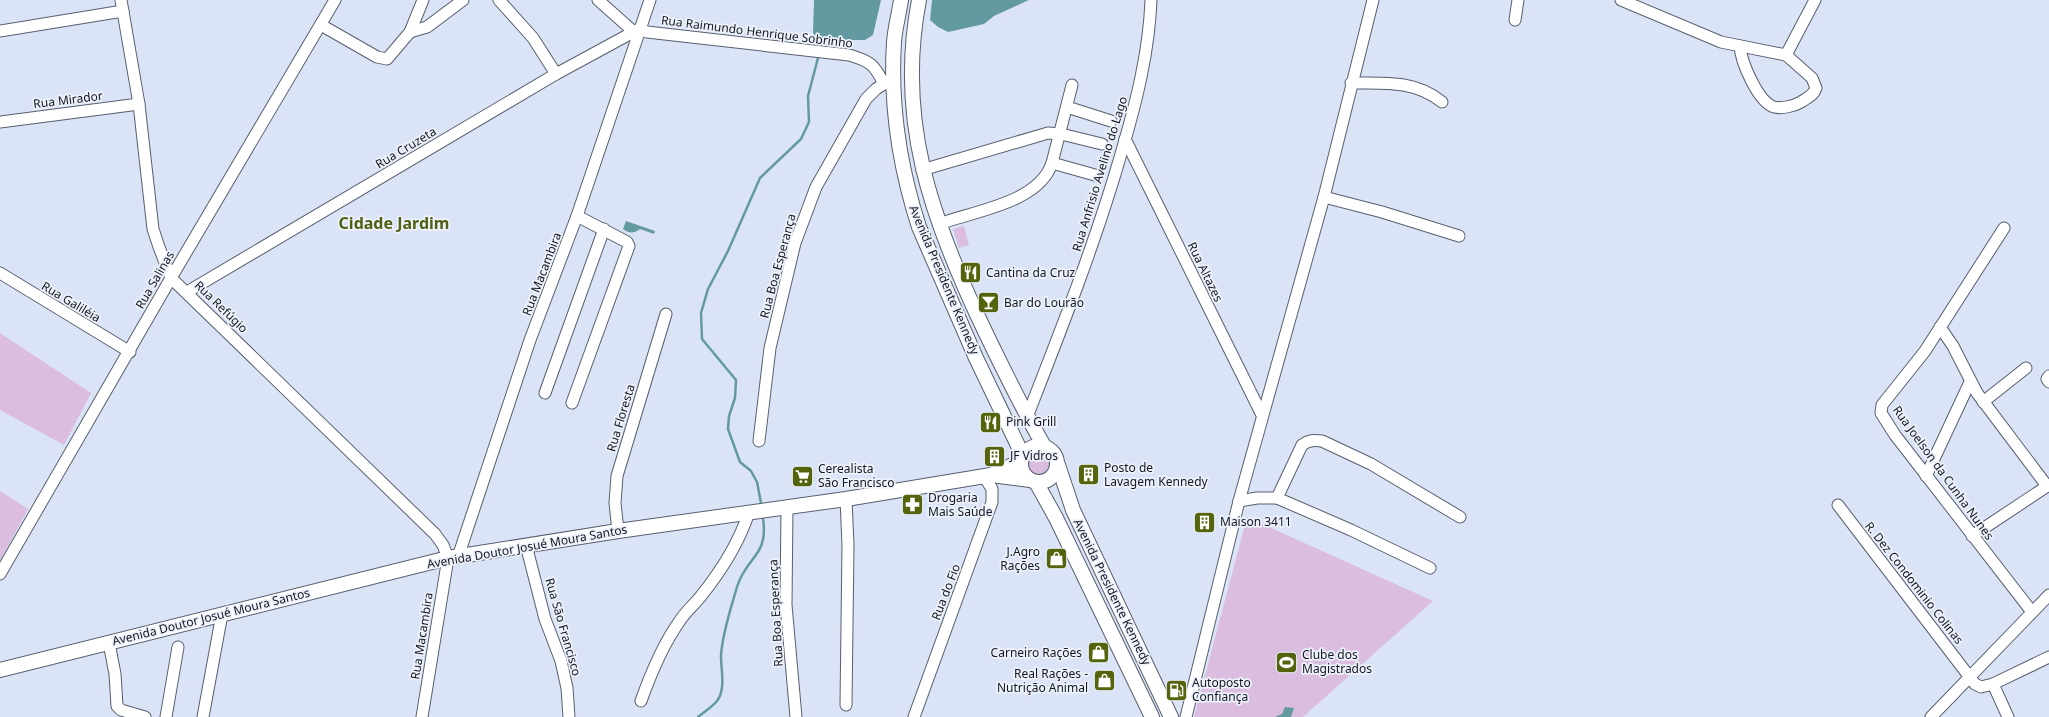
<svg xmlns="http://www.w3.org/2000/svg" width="2049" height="717" font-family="'Noto Sans',sans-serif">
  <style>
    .green { fill: #dabddf }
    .water { fill: #639aa1 }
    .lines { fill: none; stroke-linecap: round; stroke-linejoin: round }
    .stream { stroke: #639aa1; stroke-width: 2.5 }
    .minor-casing { stroke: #575f6e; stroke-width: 13 }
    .major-casing { stroke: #575f6e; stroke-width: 16 }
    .minor { stroke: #fff; stroke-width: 11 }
    .major { stroke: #fff; stroke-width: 14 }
    .labels { text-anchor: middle; stroke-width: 3.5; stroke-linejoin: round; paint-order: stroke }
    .street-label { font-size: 12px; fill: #14171d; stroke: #ecf1fc }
    .poi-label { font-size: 12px; fill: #14171d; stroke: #ecf1fc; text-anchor: start }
    .district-label { font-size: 16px; font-weight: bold; fill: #506013; stroke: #ecf1fc }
  </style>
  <rect width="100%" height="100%" fill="#dbe4f6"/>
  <g class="green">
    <path d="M 964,226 L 969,245 L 959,248 L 953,229 Z"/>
    <path d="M 0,333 L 91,393 L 64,445 L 0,410 Z"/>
    <circle cx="1039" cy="464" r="13"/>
    <path d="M 0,491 L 28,509 L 0,561 Z"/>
    <path d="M 1247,517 L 1433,601 L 1303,717 L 1194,717 Z"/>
  </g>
  <g class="water">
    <path d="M 814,0 L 881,0 L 873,35 L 865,40 L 817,40 L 813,33 Z"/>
    <path d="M 932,0 L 1029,0 L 994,16 L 984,24 L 948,32 L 938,27 L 930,20 Z"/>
    <path d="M 626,221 L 655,231 L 654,234 L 640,229 C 635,233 629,234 623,229 Z"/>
    <path d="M 1285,707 L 1294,708 L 1291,717 L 1275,717 L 1282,714 Z"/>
  </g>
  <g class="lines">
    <g class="stream">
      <path d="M 821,44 L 821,40"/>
      <path d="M 761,503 L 757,482 L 751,471 L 740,462 L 728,429 L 729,416 L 735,398 L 736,380 L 702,339 L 701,313 L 708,289 L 728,251 L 760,178 L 801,139 L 809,122 L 808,96 L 818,58"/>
      <path d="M 698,717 C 704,712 712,707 717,701 C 726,689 721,670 721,656 C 722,634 731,608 737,587 C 746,556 769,557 763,518"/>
    </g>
    <defs>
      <g id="minor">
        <path d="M 121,0 L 139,104 L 153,229 L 159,247 L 171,278 L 435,534 L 443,545 L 448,558 L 422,717"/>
        <path d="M 499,0 L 533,38 L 556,74"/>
        <path d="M 598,0 L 634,32"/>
        <path d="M 1621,0 L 1721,42 L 1786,55 L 1815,0"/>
        <path d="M 1515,20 L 1518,0"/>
        <path d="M 321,25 L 377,57 L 387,59 L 410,32 L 423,0"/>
        <path d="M 639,29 L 647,32 L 849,55 C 870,61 874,64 884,84"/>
        <path d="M 0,31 L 123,11"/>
        <path d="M 410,32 L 427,27 L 463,0"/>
        <path d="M 1740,46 C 1741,62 1758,102 1774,107 C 1782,109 1794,106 1801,102 C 1807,98 1814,95 1816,88 L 1812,78 L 1786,55"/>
        <path d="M 1351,83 C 1384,83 1415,80 1442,102"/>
        <path d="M 1067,107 L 1111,121"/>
        <path d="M 0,122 L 139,104"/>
        <path d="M 1125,139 L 1262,415"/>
        <path d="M 1052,163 L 1095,175"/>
        <path d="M 922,170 L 1048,133 L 1061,134 L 1102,144"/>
        <path d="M 1324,197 L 1382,212 L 1459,236"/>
        <path d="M 939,224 C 974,211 1039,203 1052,163 L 1072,85"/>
        <path d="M 2004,228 L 1925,351 L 1882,405 L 1881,413 L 1895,435 L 2032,612"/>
        <path d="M 0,273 L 130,352"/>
        <path d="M 187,292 L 556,74 L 639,29"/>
        <path d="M 1940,327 L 1953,346 L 1977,393 L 2047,486"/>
        <path d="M 2049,376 L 2047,379 L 2049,382"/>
        <path d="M 545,393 L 604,229"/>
        <path d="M 1983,402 L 2026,368"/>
        <path d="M 572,403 L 629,246 L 627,242 L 577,216"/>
        <path d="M 1027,417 C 1061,330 1095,244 1121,154 C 1136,103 1149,53 1151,0"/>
        <path d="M 759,441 L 770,348 L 795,243 L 816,187 L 866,99 L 876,89 L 894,77"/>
        <path d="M 1926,476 L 1970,382"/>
        <path d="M 1277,498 L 1302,445 C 1309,440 1314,440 1322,441 L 1371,464 L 1460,517"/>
        <path d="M 1239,501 L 1257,498 L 1277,498 L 1351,530 L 1430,568"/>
        <path d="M 1838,505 L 1975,684 L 1981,687 L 1993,684 L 2049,657"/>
        <path d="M 787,507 L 786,605 L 796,717"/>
        <path d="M 618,531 L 615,503 L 617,476 L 666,314"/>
        <path d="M 1972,536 L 2049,485"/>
        <path d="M 526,545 L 545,619 L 561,661 L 567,688 L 569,717"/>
        <path d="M 458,557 L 530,340 L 577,216 L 650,0"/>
        <path d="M 0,574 L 171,278 L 335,0"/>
        <path d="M 109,643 L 115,674 L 117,706 L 121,710 L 145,717"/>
        <path d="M 1993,684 L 2008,717"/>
        <path d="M 641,701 C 651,673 662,646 679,622 C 685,612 694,605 701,596 C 721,571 739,543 749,512"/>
        <path d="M 846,705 L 848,545 L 846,499"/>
        <path d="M 166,717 L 178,647"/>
        <path d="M 203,717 L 222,614"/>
        <path d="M 914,717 L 992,502 L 992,489 L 984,476"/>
        <path d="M 1186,717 L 1239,501 L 1324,197 L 1373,0"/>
        <path d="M 1931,717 L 2049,595"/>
      </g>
      <g id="major">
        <path d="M 901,0 C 899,14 895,28 894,42 C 890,105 900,168 919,227 L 976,358 L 1023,456"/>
        <path d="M 919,0 C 896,119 931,217 981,323 C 1001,365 1021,406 1044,446"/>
        <circle cx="1039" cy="464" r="18"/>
        <path d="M 1058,465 L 1073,510 L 1171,717"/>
        <path d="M 991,475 L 1030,480"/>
        <path d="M 1036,482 L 1056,518 L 1152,717"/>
        <path d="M 0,670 L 448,558 L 618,531 L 846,499 L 991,475 L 1021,461"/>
      </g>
    </defs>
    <use href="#minor" class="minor-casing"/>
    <use href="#major" class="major-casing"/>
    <use href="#minor" class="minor"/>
    <use href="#major" class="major"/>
  </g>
  <defs>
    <symbol id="restaurant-square" viewBox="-11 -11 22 22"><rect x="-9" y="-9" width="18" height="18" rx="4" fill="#53640c" stroke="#ecf1fc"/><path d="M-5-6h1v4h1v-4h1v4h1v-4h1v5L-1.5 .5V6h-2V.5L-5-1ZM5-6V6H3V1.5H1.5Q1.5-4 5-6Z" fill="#fff"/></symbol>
    <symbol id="bar-square" viewBox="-11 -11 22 22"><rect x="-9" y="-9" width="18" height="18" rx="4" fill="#53640c" stroke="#ecf1fc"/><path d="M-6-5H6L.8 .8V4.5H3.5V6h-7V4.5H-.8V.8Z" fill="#fff"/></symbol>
    <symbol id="building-square" viewBox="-11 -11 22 22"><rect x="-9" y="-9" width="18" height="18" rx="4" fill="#53640c" stroke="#ecf1fc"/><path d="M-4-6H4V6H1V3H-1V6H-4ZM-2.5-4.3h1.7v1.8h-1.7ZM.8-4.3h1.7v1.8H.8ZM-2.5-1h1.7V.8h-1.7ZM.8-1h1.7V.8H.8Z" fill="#fff"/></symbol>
    <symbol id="supermarket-square" viewBox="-11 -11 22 22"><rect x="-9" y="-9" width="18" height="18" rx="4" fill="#53640c" stroke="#ecf1fc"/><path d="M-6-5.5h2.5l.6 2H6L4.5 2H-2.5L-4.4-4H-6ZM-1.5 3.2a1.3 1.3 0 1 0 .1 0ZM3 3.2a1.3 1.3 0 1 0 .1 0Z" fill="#fff"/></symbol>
    <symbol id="pharmacy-square" viewBox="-11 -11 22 22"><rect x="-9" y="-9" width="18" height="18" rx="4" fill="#53640c" stroke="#ecf1fc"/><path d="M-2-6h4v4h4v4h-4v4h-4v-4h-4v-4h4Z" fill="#fff"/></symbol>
    <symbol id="shop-square" viewBox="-11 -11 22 22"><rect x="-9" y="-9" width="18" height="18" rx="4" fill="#53640c" stroke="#ecf1fc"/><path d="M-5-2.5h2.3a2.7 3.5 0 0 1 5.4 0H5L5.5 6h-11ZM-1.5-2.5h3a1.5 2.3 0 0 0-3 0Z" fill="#fff"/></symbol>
    <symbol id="stadium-square" viewBox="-11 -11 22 22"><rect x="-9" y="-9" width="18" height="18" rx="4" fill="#53640c" stroke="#ecf1fc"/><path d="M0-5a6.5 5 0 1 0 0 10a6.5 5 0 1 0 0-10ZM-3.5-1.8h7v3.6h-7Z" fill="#fff"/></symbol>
    <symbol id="fuel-square" viewBox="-11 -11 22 22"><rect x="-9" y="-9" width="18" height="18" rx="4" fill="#53640c" stroke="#ecf1fc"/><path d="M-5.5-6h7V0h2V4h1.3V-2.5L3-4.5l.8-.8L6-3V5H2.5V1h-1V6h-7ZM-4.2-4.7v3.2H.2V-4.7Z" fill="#fff"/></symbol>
  </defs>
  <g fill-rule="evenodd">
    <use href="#restaurant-square" x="958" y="260" width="25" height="25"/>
    <use href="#bar-square" x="976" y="290" width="25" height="25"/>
    <use href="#restaurant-square" x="978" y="410" width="25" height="25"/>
    <use href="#building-square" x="982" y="444" width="25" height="25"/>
    <use href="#building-square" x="1076" y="462" width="25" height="25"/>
    <use href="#supermarket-square" x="790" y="464" width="25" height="25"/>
    <use href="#pharmacy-square" x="900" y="492" width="25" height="25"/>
    <use href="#building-square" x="1192" y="510" width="25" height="25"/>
    <use href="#shop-square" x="1044" y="546" width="25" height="25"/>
    <use href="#shop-square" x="1086" y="640" width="25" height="25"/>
    <use href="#stadium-square" x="1274" y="650" width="25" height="25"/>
    <use href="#shop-square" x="1092" y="668" width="25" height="25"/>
    <use href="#fuel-square" x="1164" y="678" width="25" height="25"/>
  </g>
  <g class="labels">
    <g class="street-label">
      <text transform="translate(757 32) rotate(7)" y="4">Rua Raimundo Henrique Sobrinho</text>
      <text transform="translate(68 100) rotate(-7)" y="4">Rua Mirador</text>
      <text transform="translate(406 148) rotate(-31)" y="4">Rua Cruzeta</text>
      <text transform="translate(1100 174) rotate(-73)" y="4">Rua Anfrisio Avelino do Lago</text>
      <text transform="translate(778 266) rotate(-75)" y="4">Rua Boa Esperança</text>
      <text transform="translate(1205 272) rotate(64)" y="4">Rua Altazes</text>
      <text transform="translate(542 274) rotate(-69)" y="4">Rua Macambira</text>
      <text transform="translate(155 280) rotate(-60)" y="4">Rua Salinas</text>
      <text transform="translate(944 280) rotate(67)" y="4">Avenida Presidente Kennedy</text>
      <text transform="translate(71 302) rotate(31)" y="4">Rua Galiléia</text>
      <text transform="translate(221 307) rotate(44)" y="4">Rua Refúgio</text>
      <text transform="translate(621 418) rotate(-73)" y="4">Rua Floresta</text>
      <text transform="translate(1943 473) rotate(54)" y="4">Rua Joelson da Cunha Nunes</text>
      <text transform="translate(527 547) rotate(-10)" y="4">Avenida Doutor Josué Moura Santos</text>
      <text transform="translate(1914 583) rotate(52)" y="4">R. Dez Condominio Colinas</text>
      <text transform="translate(946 592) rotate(-69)" y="4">Rua do Fio</text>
      <text transform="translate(1112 592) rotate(64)" y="4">Avenida Presidente Kennedy</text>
      <text transform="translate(776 613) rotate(-93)" y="4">Rua Boa Esperança</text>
      <text transform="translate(211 617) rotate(-14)" y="4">Avenida Doutor Josué Moura Santos</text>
      <text transform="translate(563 627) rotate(74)" y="4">Rua São Francisco</text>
      <text transform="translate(422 636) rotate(-81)" y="4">Rua Macambira</text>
    </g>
    <g class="poi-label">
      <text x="986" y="277">Cantina da Cruz</text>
      <text x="1004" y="307">Bar do Lourão</text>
      <text x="1006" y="426">Pink Grill</text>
      <text x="1010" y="460">JF Vidros</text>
      <text x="1104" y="472">Posto de<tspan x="1104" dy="14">Lavagem Kennedy</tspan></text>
      <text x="818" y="473">Cerealista<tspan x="818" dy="14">São Francisco</tspan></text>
      <text x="928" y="502">Drogaria<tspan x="928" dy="14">Mais Saúde</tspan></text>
      <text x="1220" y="526">Maison 3411</text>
      <text x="1040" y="556" text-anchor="end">J.Agro<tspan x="1040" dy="14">Rações</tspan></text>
      <text x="1082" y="657" text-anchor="end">Carneiro Rações</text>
      <text x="1302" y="659">Clube dos<tspan x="1302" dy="14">Magistrados</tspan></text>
      <text x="1088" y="678" text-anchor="end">Real Rações -<tspan x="1088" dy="14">Nutrição Animal</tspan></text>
      <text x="1192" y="687">Autoposto<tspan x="1192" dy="14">Confiança</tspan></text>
    </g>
    <g class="district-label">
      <text x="394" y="229">Cidade Jardim</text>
    </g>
  </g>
</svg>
